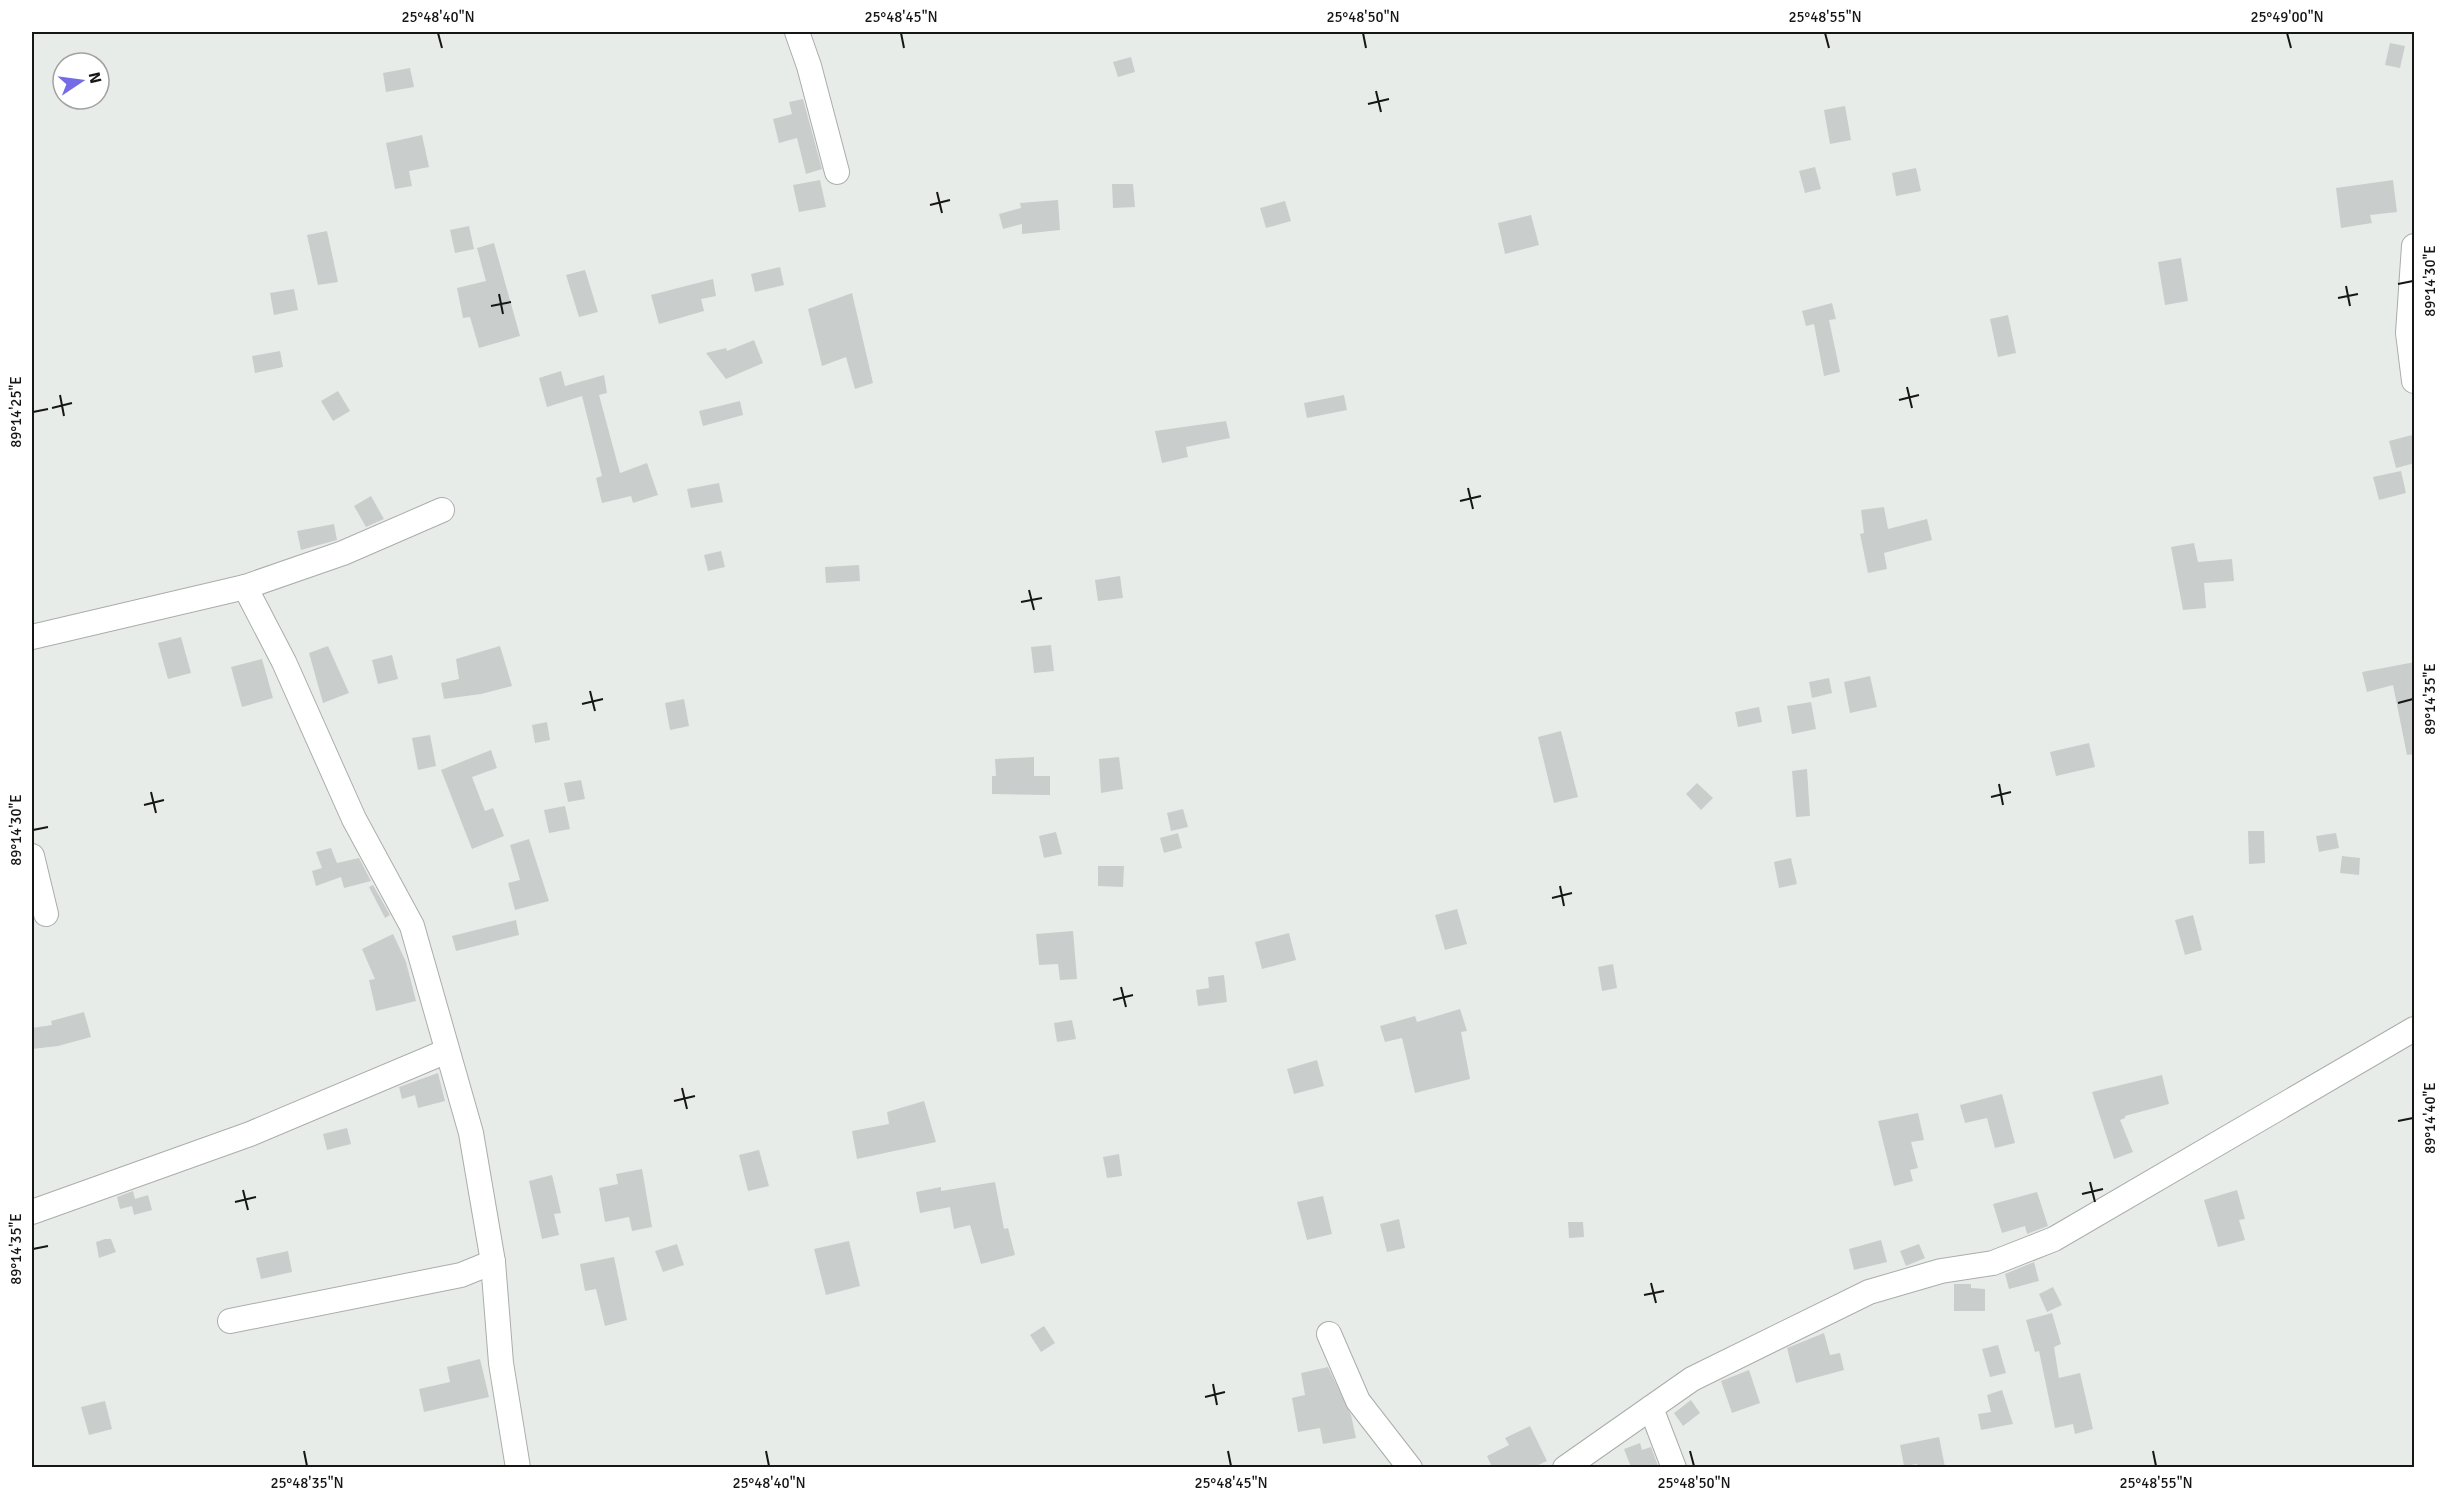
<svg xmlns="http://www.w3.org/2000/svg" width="2446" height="1499" font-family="Signika,sans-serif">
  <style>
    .building { fill: #c9cdcc }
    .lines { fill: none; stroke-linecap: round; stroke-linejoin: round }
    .minor-casing { stroke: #aaadab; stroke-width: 26 }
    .minor { stroke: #fff; stroke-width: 24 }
    .ticks { fill: none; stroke: #151615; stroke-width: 2 }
    .neatline { fill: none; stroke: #151615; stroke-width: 2 }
    .ticks-label { font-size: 15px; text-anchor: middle; fill: #151615 }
  </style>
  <rect width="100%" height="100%" fill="#e8ece9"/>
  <g class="building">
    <path d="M 2390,43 L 2405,46 L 2400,68 L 2385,65 Z"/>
    <path d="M 1131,57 L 1135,72 L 1118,77 L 1113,62 Z"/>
    <path d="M 410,68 L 414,87 L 386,92 L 383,73 Z"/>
    <path d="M 803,99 L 822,169 L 806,174 L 797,138 L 779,143 L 773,119 L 792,114 L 789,102 Z"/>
    <path d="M 1845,106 L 1851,140 L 1830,144 L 1824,110 Z"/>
    <path d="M 422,135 L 429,167 L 409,171 L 412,186 L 395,189 L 386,143 Z"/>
    <path d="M 1815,167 L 1821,189 L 1805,193 L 1799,171 Z"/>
    <path d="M 1916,168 L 1921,191 L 1896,196 L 1892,173 Z"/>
    <path d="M 820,180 L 826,207 L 799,212 L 793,185 Z"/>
    <path d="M 2393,180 L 2397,212 L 2370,215 L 2372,223 L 2341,228 L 2336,188 Z"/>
    <path d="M 1112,184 L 1133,184 L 1135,207 L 1113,208 Z"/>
    <path d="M 1058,200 L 1060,230 L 1022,234 L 1022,224 L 1003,229 L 999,214 L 1021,208 L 1020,203 Z"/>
    <path d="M 1285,201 L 1291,221 L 1266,228 L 1260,208 Z"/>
    <path d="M 1531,215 L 1539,245 L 1505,254 L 1498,223 Z"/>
    <path d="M 469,226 L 474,249 L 455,253 L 450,230 Z"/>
    <path d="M 327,231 L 338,282 L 318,285 L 307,235 Z"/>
    <path d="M 494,243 L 520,336 L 479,348 L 470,317 L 463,318 L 457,288 L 486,281 L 477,248 Z"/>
    <path d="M 2181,258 L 2188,301 L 2165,305 L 2158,262 Z"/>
    <path d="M 780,267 L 784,285 L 755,292 L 751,274 Z"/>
    <path d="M 585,270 L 598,312 L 579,317 L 566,275 Z"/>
    <path d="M 713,279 L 716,296 L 701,299 L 704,311 L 659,324 L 651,295 Z"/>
    <path d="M 294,289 L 298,310 L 274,315 L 270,293 Z"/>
    <path d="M 852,293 L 873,383 L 855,389 L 846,357 L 822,366 L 808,309 Z"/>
    <path d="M 1832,303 L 1836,319 L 1829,320 L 1840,372 L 1824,376 L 1814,324 L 1806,326 L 1802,311 Z"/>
    <path d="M 2008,315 L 2016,353 L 1998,357 L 1990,319 Z"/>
    <path d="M 754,340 L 763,363 L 726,379 L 706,353 L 726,348 L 727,351 Z"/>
    <path d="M 280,351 L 283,367 L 255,373 L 252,356 Z"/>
    <path d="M 561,371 L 565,386 L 604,375 L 607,393 L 599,395 L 620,473 L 647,463 L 658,495 L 633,503 L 631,496 L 602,503 L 596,478 L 602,476 L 582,396 L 547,407 L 539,378 Z"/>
    <path d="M 338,391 L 350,411 L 333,421 L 321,401 Z"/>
    <path d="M 1344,395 L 1347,410 L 1307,418 L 1304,403 Z"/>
    <path d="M 740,401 L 743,415 L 703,426 L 699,411 Z"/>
    <path d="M 1226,421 L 1230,438 L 1186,447 L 1188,457 L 1162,463 L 1155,431 Z"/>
    <path d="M 2412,435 L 2415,463 L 2396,468 L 2389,441 Z"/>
    <path d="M 2401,471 L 2406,493 L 2379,500 L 2373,477 Z"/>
    <path d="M 719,483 L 723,502 L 691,508 L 687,489 Z"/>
    <path d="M 371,496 L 384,519 L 366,527 L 354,506 Z"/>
    <path d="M 1884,507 L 1888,529 L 1927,519 L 1932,540 L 1884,553 L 1887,569 L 1868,573 L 1860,534 L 1864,533 L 1861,510 Z"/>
    <path d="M 334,524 L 337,540 L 301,550 L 297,531 Z"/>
    <path d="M 2194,543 L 2198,562 L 2232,559 L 2234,581 L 2204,583 L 2206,608 L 2183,610 L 2171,547 Z"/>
    <path d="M 721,551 L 725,567 L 708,571 L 704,555 Z"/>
    <path d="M 859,565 L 860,581 L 826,583 L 825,567 Z"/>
    <path d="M 1120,576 L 1123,598 L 1098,601 L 1095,580 Z"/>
    <path d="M 181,637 L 191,673 L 168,679 L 158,643 Z"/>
    <path d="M 1051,645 L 1054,671 L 1034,673 L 1031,647 Z"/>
    <path d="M 328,646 L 349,693 L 323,703 L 309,653 Z"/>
    <path d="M 500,646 L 512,686 L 481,694 L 444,699 L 441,683 L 459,679 L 456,659 Z"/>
    <path d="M 392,655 L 398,679 L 378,684 L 372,660 Z"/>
    <path d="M 262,659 L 273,698 L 242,707 L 231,667 Z"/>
    <path d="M 2415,662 L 2415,754 L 2407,755 L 2393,685 L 2367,692 L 2362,672 Z"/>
    <path d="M 1870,676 L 1877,707 L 1850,713 L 1844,682 Z"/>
    <path d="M 1829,678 L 1832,693 L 1812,698 L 1809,682 Z"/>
    <path d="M 684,699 L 689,726 L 670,730 L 665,703 Z"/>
    <path d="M 1811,702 L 1816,729 L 1792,734 L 1787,706 Z"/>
    <path d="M 1759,707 L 1762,722 L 1738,727 L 1735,712 Z"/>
    <path d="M 547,722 L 550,740 L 535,743 L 532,725 Z"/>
    <path d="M 1561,731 L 1578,797 L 1554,803 L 1538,737 Z"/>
    <path d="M 430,735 L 436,766 L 418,770 L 412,738 Z"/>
    <path d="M 2089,743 L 2095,767 L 2056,776 L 2050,752 Z"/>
    <path d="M 491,750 L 497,768 L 472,777 L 485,811 L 493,808 L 504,836 L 472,849 L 441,770 Z"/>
    <path d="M 1034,757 L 1034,776 L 1050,776 L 1050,795 L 992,794 L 992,776 L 996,776 L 995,759 Z"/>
    <path d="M 1119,757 L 1123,789 L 1101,793 L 1099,759 Z"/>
    <path d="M 1807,769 L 1810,816 L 1796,817 L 1792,771 Z"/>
    <path d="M 581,780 L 585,799 L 568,802 L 564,783 Z"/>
    <path d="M 1697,783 L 1713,798 L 1701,810 L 1686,794 Z"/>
    <path d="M 565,806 L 570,829 L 549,833 L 544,810 Z"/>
    <path d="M 1183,809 L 1188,827 L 1171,831 L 1167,813 Z"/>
    <path d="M 2248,831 L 2264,831 L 2265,863 L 2249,864 Z"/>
    <path d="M 1056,832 L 1062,854 L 1044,858 L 1039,836 Z"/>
    <path d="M 1178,833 L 1182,848 L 1164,853 L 1160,838 Z"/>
    <path d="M 2336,833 L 2339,848 L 2319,852 L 2316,836 Z"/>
    <path d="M 529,839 L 549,901 L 515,910 L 508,883 L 520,880 L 510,845 Z"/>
    <path d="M 331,848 L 337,863 L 359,858 L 371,881 L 344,888 L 341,877 L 316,886 L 312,871 L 322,868 L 316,852 Z"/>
    <path d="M 2342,856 L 2360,858 L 2359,875 L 2340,873 Z"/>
    <path d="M 1791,858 L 1797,884 L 1779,888 L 1774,862 Z"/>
    <path d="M 1098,866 L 1124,866 L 1123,887 L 1098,886 Z"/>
    <path d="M 373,885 L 390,915 L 385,918 L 369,887 Z"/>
    <path d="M 1457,909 L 1467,944 L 1445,950 L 1435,915 Z"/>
    <path d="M 2193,915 L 2202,950 L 2185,955 L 2175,920 Z"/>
    <path d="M 516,920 L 519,935 L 456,951 L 452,936 Z"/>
    <path d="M 1073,931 L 1077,979 L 1060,980 L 1058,964 L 1039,965 L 1036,934 Z"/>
    <path d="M 1289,933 L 1296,960 L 1262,969 L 1255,942 Z"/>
    <path d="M 393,934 L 406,962 L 416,1001 L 376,1011 L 369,980 L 375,979 L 362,949 Z"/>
    <path d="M 1613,964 L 1617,988 L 1602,991 L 1598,967 Z"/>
    <path d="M 1224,975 L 1227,1002 L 1198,1006 L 1196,990 L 1209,988 L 1208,977 Z"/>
    <path d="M 1460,1009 L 1467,1031 L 1461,1032 L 1470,1079 L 1415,1093 L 1402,1038 L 1385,1042 L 1380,1026 L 1415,1016 L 1417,1022 Z"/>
    <path d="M 84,1012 L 91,1037 L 58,1046 L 32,1049 L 32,1028 L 52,1025 L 51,1021 Z"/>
    <path d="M 1072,1020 L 1076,1039 L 1057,1042 L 1054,1023 Z"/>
    <path d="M 1317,1060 L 1324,1086 L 1294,1094 L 1287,1069 Z"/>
    <path d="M 438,1073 L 445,1101 L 418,1108 L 415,1095 L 402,1099 L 399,1087 Z"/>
    <path d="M 2162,1075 L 2169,1104 L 2125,1116 L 2125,1118 L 2120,1120 L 2133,1152 L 2114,1159 L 2092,1092 Z"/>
    <path d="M 2002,1094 L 2015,1143 L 1995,1148 L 1987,1118 L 1965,1123 L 1960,1105 Z"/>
    <path d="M 924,1101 L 936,1142 L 857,1159 L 852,1131 L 889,1124 L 887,1112 Z"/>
    <path d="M 1918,1113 L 1924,1140 L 1911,1142 L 1918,1168 L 1910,1170 L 1913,1181 L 1894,1186 L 1878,1121 Z"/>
    <path d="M 347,1128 L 351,1144 L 327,1150 L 323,1134 Z"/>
    <path d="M 759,1150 L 769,1186 L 748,1191 L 739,1155 Z"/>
    <path d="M 1119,1154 L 1122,1176 L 1107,1178 L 1103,1157 Z"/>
    <path d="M 642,1169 L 652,1227 L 632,1231 L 629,1217 L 605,1222 L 599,1188 L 618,1184 L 616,1174 Z"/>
    <path d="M 552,1175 L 561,1213 L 554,1214 L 559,1235 L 542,1239 L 529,1181 Z"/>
    <path d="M 995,1182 L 1004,1229 L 1008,1228 L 1015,1255 L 981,1264 L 970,1225 L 954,1229 L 950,1207 L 920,1213 L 916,1192 L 941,1187 L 941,1191 Z"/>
    <path d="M 2237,1190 L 2245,1219 L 2239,1220 L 2245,1240 L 2218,1247 L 2204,1200 Z"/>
    <path d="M 133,1191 L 135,1199 L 148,1195 L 152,1210 L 134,1215 L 132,1206 L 120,1209 L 117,1197 Z"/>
    <path d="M 2037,1192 L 2048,1226 L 2027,1234 L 2025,1226 L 2002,1233 L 1993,1204 Z"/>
    <path d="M 1323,1196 L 1332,1234 L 1307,1240 L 1297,1202 Z"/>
    <path d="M 1399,1219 L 1405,1248 L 1387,1252 L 1380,1224 Z"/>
    <path d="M 1568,1222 L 1583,1222 L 1584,1237 L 1569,1238 Z"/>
    <path d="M 105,1239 L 111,1239 L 116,1252 L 99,1258 L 96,1242 Z"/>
    <path d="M 1881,1240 L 1887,1262 L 1854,1270 L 1849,1249 Z"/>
    <path d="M 849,1241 L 860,1286 L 826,1295 L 814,1249 Z"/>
    <path d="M 677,1244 L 684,1265 L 663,1272 L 655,1251 Z"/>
    <path d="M 1919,1244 L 1925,1258 L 1906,1266 L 1900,1251 Z"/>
    <path d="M 288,1251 L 292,1272 L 261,1279 L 256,1258 Z"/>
    <path d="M 614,1257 L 627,1320 L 605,1326 L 596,1289 L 585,1291 L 580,1264 Z"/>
    <path d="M 2034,1262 L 2039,1281 L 2009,1289 L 2005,1274 Z"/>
    <path d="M 1954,1284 L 1971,1284 L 1971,1288 L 1985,1289 L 1985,1311 L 1954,1311 Z"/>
    <path d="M 2053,1287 L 2062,1305 L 2047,1312 L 2039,1294 Z"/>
    <path d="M 2052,1313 L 2061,1344 L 2054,1347 L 2059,1378 L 2080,1373 L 2093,1429 L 2075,1434 L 2073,1424 L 2055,1428 L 2039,1351 L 2035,1352 L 2026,1320 Z"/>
    <path d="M 1044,1326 L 1055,1343 L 1041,1352 L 1030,1335 Z"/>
    <path d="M 1824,1333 L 1830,1355 L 1840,1353 L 1844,1370 L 1796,1383 L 1787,1348 Z"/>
    <path d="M 1998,1345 L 2006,1373 L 1990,1377 L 1982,1349 Z"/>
    <path d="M 480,1359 L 489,1397 L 424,1412 L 419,1389 L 450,1382 L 447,1367 Z"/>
    <path d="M 1328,1367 L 1351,1415 L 1356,1438 L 1323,1444 L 1320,1428 L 1298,1432 L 1292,1398 L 1305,1395 L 1301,1373 Z"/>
    <path d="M 1749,1370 L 1760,1403 L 1732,1413 L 1721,1381 Z"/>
    <path d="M 2002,1390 L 2013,1424 L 1981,1430 L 1978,1414 L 1991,1412 L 1987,1395 Z"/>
    <path d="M 1691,1400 L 1700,1413 L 1683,1426 L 1674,1413 Z"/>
    <path d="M 105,1401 L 112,1429 L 89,1435 L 81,1407 Z"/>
    <path d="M 1530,1426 L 1547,1461 L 1534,1467 L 1492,1467 L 1487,1456 L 1509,1445 L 1505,1438 Z"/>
    <path d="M 1939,1437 L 1945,1467 L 1918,1467 L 1917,1464 L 1904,1466 L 1900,1445 Z"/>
    <path d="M 1640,1443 L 1642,1450 L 1651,1447 L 1658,1466 L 1631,1467 L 1624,1449 Z"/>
  </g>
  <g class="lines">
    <defs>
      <g id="minor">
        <path d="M 797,32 L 809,66 L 837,172"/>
        <path d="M 2414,246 L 2408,333 L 2414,381"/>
        <path d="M 32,637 L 245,587 L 343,553 L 442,510"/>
        <path d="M 32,856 L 46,914"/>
        <path d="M 32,1212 L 250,1134 L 447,1051"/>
        <path d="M 493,1262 L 501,1363 L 518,1468"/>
        <path d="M 230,1321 L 461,1275 L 493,1262 L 471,1133 L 412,926 L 354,819 L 284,662 L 245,587"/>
        <path d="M 1329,1334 L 1358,1401 L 1410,1468"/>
        <path d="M 1651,1408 L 1674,1468"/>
        <path d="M 1565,1468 L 1692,1379 L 1869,1292 L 1941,1271 L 1993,1263 L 2054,1239 L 2414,1029"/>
      </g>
    </defs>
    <use href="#minor" class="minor-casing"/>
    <use href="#minor" class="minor"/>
  </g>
  <path class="ticks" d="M 438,33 L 442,48M 901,33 L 904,48M 1363,33 L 1366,48M 1825,33 L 1829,48M 2287,33 L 2291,48M 1376,91 L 1381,112M 1368,104 L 1389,99M 937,192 L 942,213M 930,205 L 950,200M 2398,284 L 2413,281M 2346,286 L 2350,306M 499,294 L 503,314M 2338,298 L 2358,294M 491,306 L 511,302M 1907,387 L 1912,408M 60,395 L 64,416M 1899,400 L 1919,395M 52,408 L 72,403M 33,412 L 48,409M 1468,488 L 1473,509M 1460,501 L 1481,496M 1029,590 L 1034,610M 1021,602 L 1042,598M 590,691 L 595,711M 2398,703 L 2413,699M 582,704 L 603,699M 1999,784 L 2003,805M 151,792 L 156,813M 1991,797 L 2011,792M 144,805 L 164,800M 33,830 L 48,827M 1560,886 L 1564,906M 1552,898 L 1572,893M 1121,987 L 1126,1007M 1113,1000 L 1133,995M 682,1088 L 687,1109M 674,1101 L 695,1096M 2398,1121 L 2413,1118M 2090,1182 L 2095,1202M 243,1190 L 248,1210M 2082,1194 L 2103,1189M 235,1202 L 256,1197M 33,1249 L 48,1246M 1651,1283 L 1656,1303M 1644,1295 L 1664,1291M 1213,1384 L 1217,1405M 1205,1397 L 1225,1392M 304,1451 L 307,1466M 766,1451 L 769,1466M 1228,1451 L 1231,1466M 1690,1451 L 1694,1466M 2153,1451 L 2156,1466"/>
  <rect width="2446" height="1499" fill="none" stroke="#ffffff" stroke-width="66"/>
  <g transform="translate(81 81) rotate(77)"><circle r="28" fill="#ffffff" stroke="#a1a2a1" stroke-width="1.5"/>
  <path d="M0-4.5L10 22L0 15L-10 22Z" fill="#746ce6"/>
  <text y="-9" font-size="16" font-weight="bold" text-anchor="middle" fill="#151615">N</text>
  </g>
  <rect x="33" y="33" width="2380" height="1433" class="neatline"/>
  <g class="ticks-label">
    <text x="438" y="22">25°48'40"N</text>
    <text x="901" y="22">25°48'45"N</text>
    <text x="1363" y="22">25°48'50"N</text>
    <text x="1825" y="22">25°48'55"N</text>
    <text x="2287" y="22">25°49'00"N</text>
    <text transform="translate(2430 281) rotate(-90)" y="5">89°14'30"E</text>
    <text transform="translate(16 412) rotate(-90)" y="5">89°14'25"E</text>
    <text transform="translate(2430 699) rotate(-90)" y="5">89°14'35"E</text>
    <text transform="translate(16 830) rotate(-90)" y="5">89°14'30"E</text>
    <text transform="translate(2430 1118) rotate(-90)" y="5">89°14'40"E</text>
    <text transform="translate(16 1249) rotate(-90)" y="5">89°14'35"E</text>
    <text x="307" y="1488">25°48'35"N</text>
    <text x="769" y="1488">25°48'40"N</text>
    <text x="1231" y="1488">25°48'45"N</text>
    <text x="1694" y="1488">25°48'50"N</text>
    <text x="2156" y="1488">25°48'55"N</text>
  </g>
</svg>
